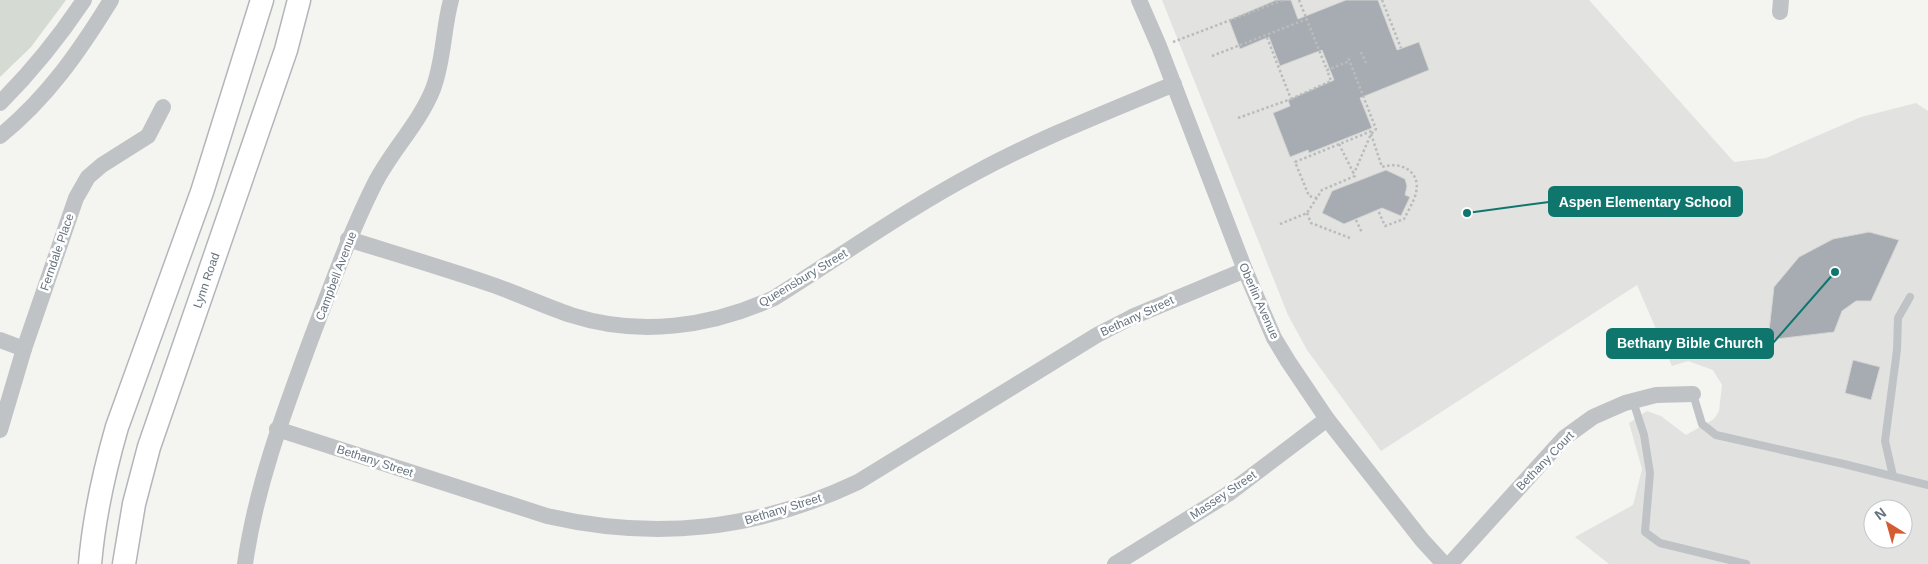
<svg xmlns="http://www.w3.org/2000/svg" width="1928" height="564" font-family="Arial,sans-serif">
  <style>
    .built { fill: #e2e3e1; fill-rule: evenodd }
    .green { fill: #d5dbd2 }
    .building { fill: #a6acb1; stroke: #d5d5d3 }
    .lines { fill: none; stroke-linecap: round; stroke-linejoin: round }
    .secondary-casing { stroke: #b2b6ba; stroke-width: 25 }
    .path { stroke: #b9bbbd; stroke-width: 2.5; stroke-dasharray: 2.5 2.5; stroke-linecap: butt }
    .lane { stroke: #c0c3c6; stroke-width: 8 }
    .street { stroke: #c0c3c6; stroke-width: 16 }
    .secondary { stroke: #fff; stroke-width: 22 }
    .labels { text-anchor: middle; stroke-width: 5; stroke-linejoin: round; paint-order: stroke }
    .street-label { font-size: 12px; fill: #66737f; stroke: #fff }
    .leader { fill: none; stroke: #0f766e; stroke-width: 2 }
    .callout-dot { fill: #0f766e; stroke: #fff; stroke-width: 2 }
    .callout { fill: #0f766e; stroke: #0f766e; stroke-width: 2 }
    .callout-label { font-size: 14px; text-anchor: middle; font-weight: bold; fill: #fff }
  </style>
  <rect width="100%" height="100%" fill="#f4f4f1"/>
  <path class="built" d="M 1162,0 L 1589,0 L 1734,162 L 1766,158 L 1861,117 L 1916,103 L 1928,111 L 1928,564 L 1609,564 L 1575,537 L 1633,505 L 1642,469 L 1629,423 L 1647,411 L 1661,416 L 1686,435 L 1714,419 L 1719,411 L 1722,385 L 1713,370 L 1688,361 L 1672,366 L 1637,285 L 1381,451 L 1307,350 L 1288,315 ZM 1873,509 L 1903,509 L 1903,539 L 1873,539 Z"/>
  <path class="green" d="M 0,0 L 66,0 L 31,47 L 0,77 Z"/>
  <g class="building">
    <path d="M 1276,0 L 1291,0 L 1298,19 L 1346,0 L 1378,0 L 1397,50 L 1419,42 L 1429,70 L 1360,98 L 1372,128 L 1309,153 L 1308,150 L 1290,157 L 1273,113 L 1290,106 L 1288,100 L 1334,80 L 1322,50 L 1280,66 L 1269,37 L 1240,49 L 1229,20 Z"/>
    <path d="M 1386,170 L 1405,179 L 1407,186 L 1405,195 L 1410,197 L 1401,216 L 1382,208 L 1344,224 L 1322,213 L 1332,191 Z"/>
    <path d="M 1869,232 L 1899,240 L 1871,301 L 1856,301 L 1842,311 L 1834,332 L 1768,340 L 1774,287 L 1799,257 L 1833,239 Z"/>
    <path d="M 1853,360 L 1880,367 L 1871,400 L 1845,393 Z"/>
  </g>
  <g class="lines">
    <defs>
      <g id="secondary">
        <path d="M 90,564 C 94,517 104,472 117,427 L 202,192 L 262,0"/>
        <path id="s1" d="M 124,564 L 134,504 L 149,447 L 286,50 L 299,0"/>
      </g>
    </defs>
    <use href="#secondary" class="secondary-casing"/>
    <g class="path">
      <path d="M 1299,0 L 1327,70 L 1350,61"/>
      <path d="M 1382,0 L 1401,48"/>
      <path d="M 1173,42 L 1283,0"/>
      <path d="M 1361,52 L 1366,63"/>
      <path d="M 1212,56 L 1307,19"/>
      <path d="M 1291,99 L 1331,81 L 1327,70"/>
      <path d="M 1238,118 L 1291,99 L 1266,35"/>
      <path d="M 1371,134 L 1382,167 C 1401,161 1421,171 1416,193 C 1414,201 1408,211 1404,219 L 1385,226 L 1378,210"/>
      <path d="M 1339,144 L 1353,172"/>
      <path d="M 1317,198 L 1309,196 L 1295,162 L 1374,130"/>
      <path d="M 1307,213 L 1311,223 L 1350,238"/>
      <path d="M 1356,220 L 1362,233"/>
      <path d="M 1280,224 L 1307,213 L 1322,190 L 1355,176 L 1353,172 L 1355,171 L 1371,134 L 1376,129 L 1348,57"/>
    </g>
    <g class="lane">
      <path d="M 1693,394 L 1702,424 L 1716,435 L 1844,464 L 1928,485"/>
      <path d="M 1633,401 L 1644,435 L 1650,473 L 1645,532 L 1660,543 L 1746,564"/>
      <path d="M 1893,476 L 1885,441 L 1897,350 L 1898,318 L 1910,297"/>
    </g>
    <g class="street">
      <path d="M 1139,0 L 1159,46 L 1245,270 L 1274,338 L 1288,361 L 1327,419 L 1422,540 L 1444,564"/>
      <path d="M 1780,12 L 1781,0"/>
      <path d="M 0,103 C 33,70 58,39 84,0"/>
      <path d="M 0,136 C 47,98 79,52 111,0"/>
      <path d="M 348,239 C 396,254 443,268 490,284 C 517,293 544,306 571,315 C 639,337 710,327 774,298 C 841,256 907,209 977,172 C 1040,138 1107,112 1174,84"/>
      <path d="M 0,340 L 24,349"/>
      <path d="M 277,429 L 547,516 C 656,541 757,530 858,482 L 1097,335 L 1132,317 L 1245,270"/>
      <path d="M 0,430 L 24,349 L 76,198 L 88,177 L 102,165 L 148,136 L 163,107"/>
      <path d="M 245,564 C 256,486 284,412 311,339 C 331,287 349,235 374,185 C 391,151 419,124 433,89 C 444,60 443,29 451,0"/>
      <path d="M 1115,564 L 1228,494 L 1327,419"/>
      <path d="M 1450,564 L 1564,438 L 1593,417 L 1625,403 L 1656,395 L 1693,394"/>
    </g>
    <use href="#secondary" class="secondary"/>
  </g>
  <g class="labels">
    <g class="street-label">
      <text transform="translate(57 252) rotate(-71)" y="4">Ferndale Place</text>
      <text transform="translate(336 276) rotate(-69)" y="4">Campbell Avenue</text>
      <text transform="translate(803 278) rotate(-31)" y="4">Queensbury Street</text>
      <text dy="4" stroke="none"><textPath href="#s1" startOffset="296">Lynn Road</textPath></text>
      <text transform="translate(1259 301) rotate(66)" y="4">Oberlin Avenue</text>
      <text transform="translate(1137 316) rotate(-25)" y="4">Bethany Street</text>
      <text transform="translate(375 461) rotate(18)" y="4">Bethany Street</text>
      <text transform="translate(1545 461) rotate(-46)" y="4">Bethany Court</text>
      <text transform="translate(1223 495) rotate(-34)" y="4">Massey Street</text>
      <text transform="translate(783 509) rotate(-17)" y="4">Bethany Street</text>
    </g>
  </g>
  <path class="leader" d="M1467 213L1549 202M1835 272L1773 343"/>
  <g class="callout-dot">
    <circle cx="1467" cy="213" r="5"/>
    <circle cx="1835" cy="272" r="5"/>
  </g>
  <g class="callout">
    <rect x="1549" y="187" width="193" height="29" rx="5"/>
    <rect x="1607" y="329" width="166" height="29" rx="5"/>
  </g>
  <g class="callout-label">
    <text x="1645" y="207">Aspen Elementary School</text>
    <text x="1690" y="348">Bethany Bible Church</text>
  </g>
  <g transform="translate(1888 524) rotate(323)"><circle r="24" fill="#ffffff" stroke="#c2c7cc"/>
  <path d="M0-4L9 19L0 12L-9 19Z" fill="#d45c31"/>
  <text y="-8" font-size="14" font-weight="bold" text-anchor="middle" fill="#66737f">N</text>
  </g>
</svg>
